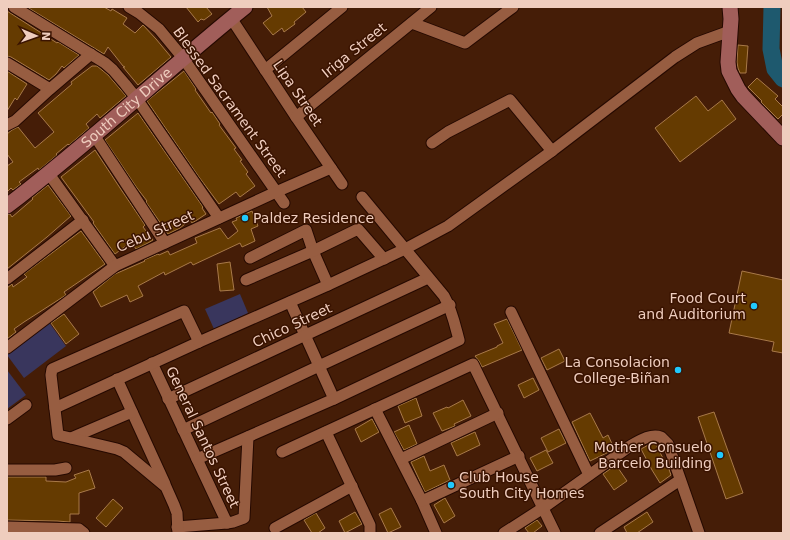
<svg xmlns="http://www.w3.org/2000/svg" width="790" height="540" font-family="'DejaVu Sans',sans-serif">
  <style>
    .green { fill: #39365d }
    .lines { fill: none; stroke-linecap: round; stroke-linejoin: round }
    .river { stroke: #1e596e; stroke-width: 17 }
    .building { fill: #653b01; stroke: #a87949 }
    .street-casing { stroke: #250900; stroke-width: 13 }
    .secondary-casing { stroke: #250900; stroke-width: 17 }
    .street { stroke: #975d41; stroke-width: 11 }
    .secondary { stroke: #a15e5a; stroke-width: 15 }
    .poi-dot { fill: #20c9fd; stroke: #3a1300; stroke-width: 1.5 }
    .labels { text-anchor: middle; stroke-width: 3; stroke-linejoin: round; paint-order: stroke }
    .street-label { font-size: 14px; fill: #efcdbe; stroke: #3a1300 }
    .poi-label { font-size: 14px; fill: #efcdbe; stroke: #3a1300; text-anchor: end }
  </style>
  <rect width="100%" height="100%" fill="#451d07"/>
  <g class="green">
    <path d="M 240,294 L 248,313 L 214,329 L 205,309 Z"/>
    <path d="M 48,321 L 66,346 L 24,378 L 7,355 L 7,352 Z"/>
    <path d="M 7,370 L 26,395 L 7,409 Z"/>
  </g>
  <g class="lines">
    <path class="river" d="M 772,7 L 771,49 L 775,69 L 783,79"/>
  </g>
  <g class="building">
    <path d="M 27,7 L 104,7 L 111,11 L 112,9 L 127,18 L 123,24 L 135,33 L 143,25 L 156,39 L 171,57 L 138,85 L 123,67 L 125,67 L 123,66 L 108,47 L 104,54 Z"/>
    <path d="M 186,7 L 206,7 L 212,14 L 204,20 L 201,19 L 198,22 Z"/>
    <path d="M 267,7 L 302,7 L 306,12 L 294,22 L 295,24 L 284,32 L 282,28 L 273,35 L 263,23 L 272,16 Z"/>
    <path d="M 7,11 L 57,43 L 58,42 L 79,55 L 64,68 L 62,66 L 56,74 L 49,80 L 11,57 L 7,56 Z"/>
    <path d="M 738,45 L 748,46 L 746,73 L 740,73 L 738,68 L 737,62 Z"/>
    <path d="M 92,66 L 97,66 L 108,75 L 126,96 L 100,118 L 97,114 L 86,124 L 89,128 L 69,145 L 68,144 L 56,154 L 57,155 L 39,170 L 38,168 L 23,179 L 19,182 L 21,184 L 13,190 L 11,188 L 7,192 L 7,166 L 13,162 L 7,154 L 7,134 L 12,130 L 18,127 L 35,148 L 54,132 L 38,113 L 72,84 L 71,82 Z"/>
    <path d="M 7,71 L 27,84 L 17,100 L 15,98 L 7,111 Z"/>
    <path d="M 184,71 L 196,89 L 195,90 L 211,113 L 212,112 L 220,124 L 219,125 L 236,148 L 234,149 L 242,160 L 240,161 L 248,172 L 246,174 L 255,186 L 240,197 L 236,192 L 219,204 L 199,177 L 147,101 Z"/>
    <path d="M 757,78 L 778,96 L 775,99 L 783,107 L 783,114 L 778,119 L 761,102 L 762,101 L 748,87 Z"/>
    <path d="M 696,96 L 708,111 L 722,100 L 736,119 L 680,162 L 655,128 Z"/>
    <path d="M 138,113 L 203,207 L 202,208 L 206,214 L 197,220 L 192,223 L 190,220 L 180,228 L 168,234 L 146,202 L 147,201 L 137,188 L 105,140 Z"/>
    <path d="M 95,150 L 120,188 L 145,225 L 143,227 L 153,240 L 148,243 L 136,249 L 131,242 L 115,254 L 93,223 L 94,222 L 61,177 Z"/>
    <path d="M 48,185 L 71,216 L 47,237 L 7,269 L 7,215 L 10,214 L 12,217 L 33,199 L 32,198 Z"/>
    <path d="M 252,211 L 258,226 L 251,229 L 255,241 L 242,247 L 240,243 L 193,265 L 191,262 L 165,275 L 164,272 L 138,286 L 143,296 L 130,302 L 127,295 L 101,307 L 93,292 L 115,274 L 145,261 L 144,260 L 158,254 L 159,255 L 168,251 L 170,255 L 197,243 L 195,238 L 220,228 L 228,239 L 238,231 L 232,222 L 237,220 L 236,218 Z"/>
    <path d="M 81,231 L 105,264 L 64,292 L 66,295 L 24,322 L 14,329 L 16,332 L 7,339 L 7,288 L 12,284 L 13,287 L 27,277 L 24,274 Z"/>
    <path d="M 230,262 L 234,290 L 220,291 L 217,264 Z"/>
    <path d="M 742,271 L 783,280 L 783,353 L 772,351 L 774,342 L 729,333 Z"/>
    <path d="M 64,314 L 79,334 L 66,344 L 51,323 Z"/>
    <path d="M 507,319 L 522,350 L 482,367 L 479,361 L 475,356 L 497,347 L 497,346 L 503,343 L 494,324 Z"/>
    <path d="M 559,349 L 565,361 L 547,370 L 541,358 Z"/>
    <path d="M 533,378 L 539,390 L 524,398 L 518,385 Z"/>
    <path d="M 416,398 L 422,416 L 405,423 L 398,406 Z"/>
    <path d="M 463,400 L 471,416 L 454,424 L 455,426 L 442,431 L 433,413 L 447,407 L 448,408 Z"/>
    <path d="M 714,412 L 743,493 L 726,499 L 698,417 Z"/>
    <path d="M 590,413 L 603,438 L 608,435 L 613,446 L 613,450 L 590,461 L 572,422 Z"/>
    <path d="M 372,419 L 379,432 L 361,442 L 355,429 Z"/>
    <path d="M 409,425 L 417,444 L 404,450 L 394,432 Z"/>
    <path d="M 559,429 L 566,443 L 548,452 L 541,438 Z"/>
    <path d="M 475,432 L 480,445 L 457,456 L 451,443 Z"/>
    <path d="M 652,443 L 655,443 L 665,462 L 666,461 L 671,475 L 660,483 L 652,470 L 641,449 Z"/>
    <path d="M 546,450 L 553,463 L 537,471 L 530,458 Z"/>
    <path d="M 424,456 L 430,471 L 444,465 L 450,480 L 425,492 L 411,462 Z"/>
    <path d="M 616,465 L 627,481 L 614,490 L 603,474 Z"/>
    <path d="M 89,470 L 95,488 L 79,493 L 79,514 L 70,514 L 70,522 L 57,521 L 7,520 L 7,477 L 46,477 L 46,481 L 66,482 L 76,478 L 74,475 Z"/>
    <path d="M 445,498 L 455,516 L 444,523 L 434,505 Z"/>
    <path d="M 113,499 L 123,508 L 106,527 L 96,518 Z"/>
    <path d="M 391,508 L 401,527 L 388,533 L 379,514 Z"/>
    <path d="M 355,512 L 362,524 L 345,533 L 339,521 Z"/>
    <path d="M 647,512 L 653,522 L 637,533 L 627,533 L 624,527 Z"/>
    <path d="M 316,513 L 325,528 L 318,533 L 312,533 L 304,520 Z"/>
    <path d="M 537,520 L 542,526 L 533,533 L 529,533 L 525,528 Z"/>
  </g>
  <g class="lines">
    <defs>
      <g id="street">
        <path d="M 14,7 L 105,63 L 113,70 L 125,84 L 137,99 L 219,218"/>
        <path d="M 129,7 L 139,13 L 159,29 L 183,58 L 284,203"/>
        <path d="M 231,18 L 296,117 L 342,184"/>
        <path d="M 412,23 L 465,43 L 513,7"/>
        <path d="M 7,63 L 50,89"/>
        <path d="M 265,70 L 342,7"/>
        <path d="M 296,117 L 431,7"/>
        <path d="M 7,125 L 15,121 L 50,89 L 91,54"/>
        <path d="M 94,135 L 165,243"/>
        <path d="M 432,143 L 448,132 L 510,100 L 552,151"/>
        <path d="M 49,174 L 115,266"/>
        <path d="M 250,258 L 306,230 L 313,251 L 328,285"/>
        <path d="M 7,279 L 83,220"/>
        <path d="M 246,280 L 313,251 L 358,229 L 384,259"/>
        <path d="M 290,302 L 334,399"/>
        <path d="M 511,312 L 589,475"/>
        <path d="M 7,348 L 115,266 L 276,192 L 331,168"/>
        <path d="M 152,363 L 227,523"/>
        <path d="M 117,379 L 165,484"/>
        <path d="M 168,399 L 428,278"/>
        <path d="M 55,408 L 199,342 L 328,285 L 405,249 L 448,226 L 552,151 L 675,57 L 697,43 L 730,31"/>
        <path d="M 375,409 L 422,501 L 436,533"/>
        <path d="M 7,419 L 26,405"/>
        <path d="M 183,430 L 319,366 L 450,305"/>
        <path d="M 326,432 L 370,525 L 370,533"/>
        <path d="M 71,438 L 132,412"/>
        <path d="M 282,452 L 473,364 L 555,533"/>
        <path d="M 197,459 L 334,399 L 459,340 C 455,325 452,310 444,296 L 362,197"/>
        <path d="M 401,459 L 498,413"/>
        <path d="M 7,470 L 55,470 L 66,468"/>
        <path d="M 422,501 L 519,456"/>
        <path d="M 7,527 L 79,529 L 84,533"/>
        <path d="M 177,527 L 227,523 L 233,522 L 244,518 L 248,437"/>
        <path d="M 275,528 L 352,486"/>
        <path d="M 178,533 L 177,513 L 174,505 L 166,487 L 124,452 L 117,449 L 58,435 L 51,375 L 52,369 L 184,311 L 199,342"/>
        <path d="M 504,533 L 543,508 L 630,446 C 639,441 651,433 661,437 C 663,439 666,442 668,444 L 699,533"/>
        <path d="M 600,533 L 680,480"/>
      </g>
      <g id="secondary">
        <path d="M 730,7 L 731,19 L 728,62 L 729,71 L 738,89 L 743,96 L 783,138"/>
        <path id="s1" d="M 7,206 C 89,144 164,72 245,7"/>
      </g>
    </defs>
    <use href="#street" class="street-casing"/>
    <use href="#secondary" class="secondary-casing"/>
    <use href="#street" class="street"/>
    <use href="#secondary" class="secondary"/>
  </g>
  <g class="poi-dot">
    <circle cx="245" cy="218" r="4"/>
    <circle cx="754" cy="306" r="4"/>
    <circle cx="678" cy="370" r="4"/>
    <circle cx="720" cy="455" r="4"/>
    <circle cx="451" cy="485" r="4"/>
  </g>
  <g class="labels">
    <g class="street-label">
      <text transform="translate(354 50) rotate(-39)" y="5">Iriga Street</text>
      <text transform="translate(298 93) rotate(56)" y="5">Lipa Street</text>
      <text transform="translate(230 102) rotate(54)" y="5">Blessed Sacrament Street</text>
      <text dy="5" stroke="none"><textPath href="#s1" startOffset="155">South City Drive</textPath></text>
      <text transform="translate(155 231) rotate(-24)" y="5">Cebu Street</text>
      <text transform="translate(292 325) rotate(-25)" y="5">Chico Street</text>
      <text transform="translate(203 437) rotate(65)" y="5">General Santos Street</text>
    </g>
    <g class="poi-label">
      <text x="253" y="223" text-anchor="start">Paldez Residence</text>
      <text x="746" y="303">Food Court<tspan x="746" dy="16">and Auditorium</tspan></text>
      <text x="670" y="367">La Consolacion<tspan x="670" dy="16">College-Biñan</tspan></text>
      <text x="712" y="452">Mother Consuelo<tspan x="712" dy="16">Barcelo Building</tspan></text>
      <text x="459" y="482" text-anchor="start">Club House<tspan x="459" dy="16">South City Homes</tspan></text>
    </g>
  </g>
  <rect width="790" height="540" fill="none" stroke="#efcdbe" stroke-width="16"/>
  <g transform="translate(36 36) rotate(92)" stroke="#3a1300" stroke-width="3" paint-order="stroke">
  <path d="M0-3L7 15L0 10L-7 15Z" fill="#efcdbe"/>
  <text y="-6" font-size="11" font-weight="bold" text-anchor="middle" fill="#efcdbe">N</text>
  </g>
</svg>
